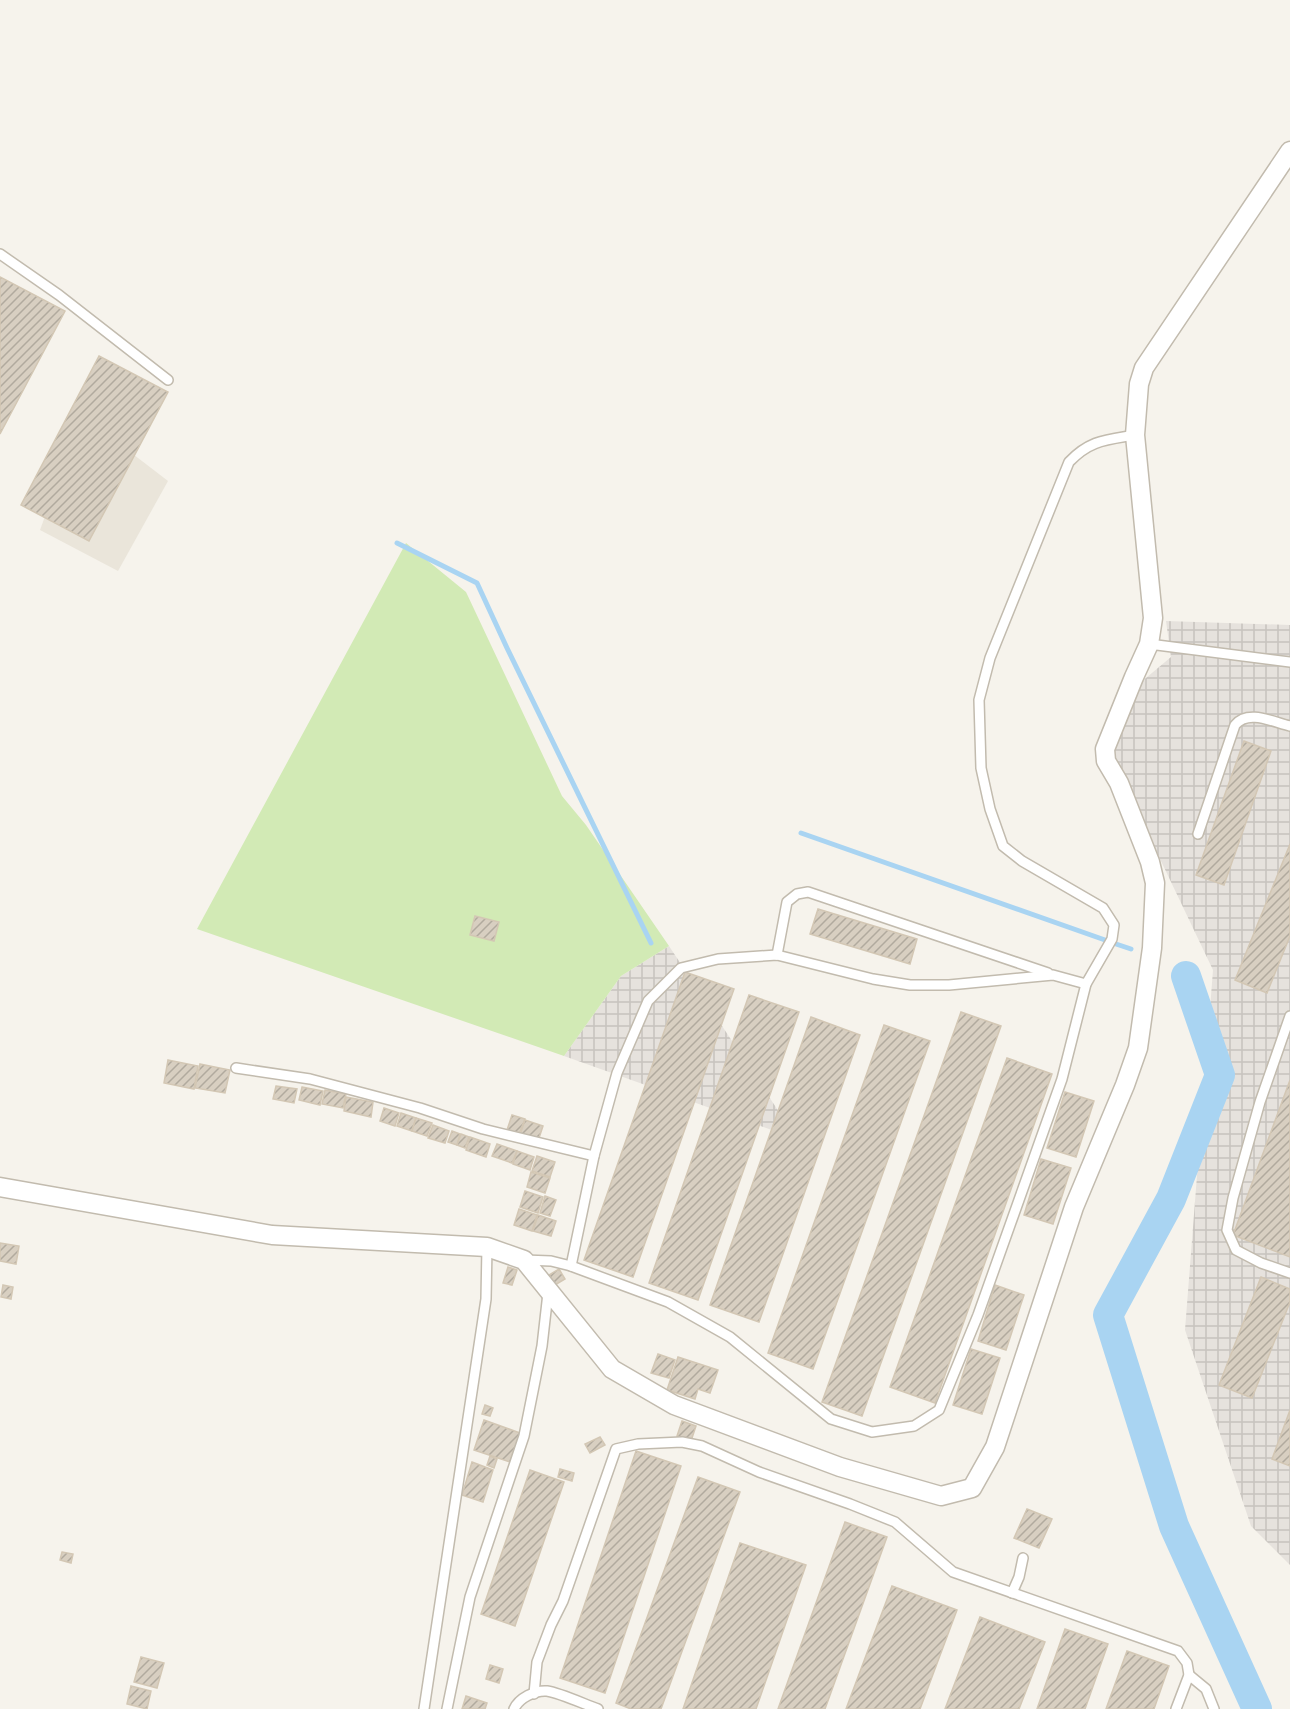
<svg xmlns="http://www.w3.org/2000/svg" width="1290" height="1709" font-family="'Fira Sans Condensed',sans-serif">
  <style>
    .residential { fill: #eae5da }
    .industrial { fill: url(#industrial-grid) }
    .green { fill: #d2eab5 }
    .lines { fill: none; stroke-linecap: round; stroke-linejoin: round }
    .stream { stroke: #a9d4f2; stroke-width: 5 }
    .river { stroke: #a9d4f2; stroke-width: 30 }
    .building { fill: url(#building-hatch); stroke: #d3c7b4; stroke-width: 1.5 }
    .service-casing { stroke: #c2bbae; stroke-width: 12 }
    .minor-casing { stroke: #c2bbae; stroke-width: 21 }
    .service { stroke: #fff; stroke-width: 9 }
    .minor { stroke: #fff; stroke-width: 18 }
  </style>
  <defs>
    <pattern id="industrial-grid" width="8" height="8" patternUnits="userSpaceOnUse" patternTransform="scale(1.5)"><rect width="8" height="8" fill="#e6e2dd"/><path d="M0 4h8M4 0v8" fill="none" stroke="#c7c3be"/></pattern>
    <pattern id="building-hatch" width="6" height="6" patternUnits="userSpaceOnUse" patternTransform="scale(1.5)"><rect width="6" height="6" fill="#d8cfc1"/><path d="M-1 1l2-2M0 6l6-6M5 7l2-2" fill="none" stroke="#b1aa9e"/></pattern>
  </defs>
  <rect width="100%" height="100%" fill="#f6f3ec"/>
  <path class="residential" d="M 82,415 L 168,481 L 118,571 L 40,530 Z"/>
  <g class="industrial">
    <path d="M 1166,621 L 1290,625 L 1290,1565 L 1251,1526 L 1185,1330 L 1213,970 L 1109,752 L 1140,683 L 1171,657 Z"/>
    <path d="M 669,946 L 797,1139 L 564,1056 L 621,976 Z"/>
  </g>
  <path class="green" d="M 406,543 L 466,592 L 562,796 L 586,825 L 669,946 L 621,976 L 564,1056 L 197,929 Z"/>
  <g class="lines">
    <g class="stream">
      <path d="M 397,543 L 477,583 L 507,648 L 651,943"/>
      <path d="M 801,833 L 1105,940"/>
      <path d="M 1113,943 L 1131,949"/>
    </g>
    <path class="river" d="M 1186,976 L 1220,1075 L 1171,1199 L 1108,1315 L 1174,1526 L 1257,1709"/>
  </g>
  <g class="building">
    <path d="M 0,277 L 65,311 L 0,434 Z"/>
    <path d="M 99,356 L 168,392 L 89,541 L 21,505 Z"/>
    <path d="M 1244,741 L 1271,751 L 1224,885 L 1196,875 Z"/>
    <path d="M 1290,844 L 1290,936 L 1267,993 L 1235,980 Z"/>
    <path d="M 818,909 L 917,939 L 910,964 L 810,934 Z"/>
    <path d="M 475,916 L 499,922 L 494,941 L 470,935 Z"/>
    <path d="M 685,972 L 734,989 L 633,1277 L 584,1260 Z"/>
    <path d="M 749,995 L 799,1012 L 698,1300 L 649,1283 Z"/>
    <path d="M 961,1012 L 1001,1026 L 862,1416 L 822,1402 Z"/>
    <path d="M 811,1017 L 860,1035 L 759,1322 L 710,1305 Z"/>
    <path d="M 884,1025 L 930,1041 L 813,1369 L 768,1353 Z"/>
    <path d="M 1007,1058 L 1052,1074 L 935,1403 L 890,1387 Z"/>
    <path d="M 168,1060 L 198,1066 L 194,1089 L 164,1083 Z"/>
    <path d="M 200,1064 L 230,1070 L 225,1093 L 195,1088 Z"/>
    <path d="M 1290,1080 L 1290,1257 L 1233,1235 Z"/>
    <path d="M 276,1086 L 297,1089 L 294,1103 L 273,1099 Z"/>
    <path d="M 302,1087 L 323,1091 L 320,1105 L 299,1100 Z"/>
    <path d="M 325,1090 L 346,1094 L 343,1108 L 322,1104 Z"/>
    <path d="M 1065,1092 L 1094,1101 L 1076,1157 L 1047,1148 Z"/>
    <path d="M 346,1097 L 373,1102 L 371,1117 L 344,1111 Z"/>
    <path d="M 384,1108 L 399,1113 L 395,1126 L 380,1121 Z"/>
    <path d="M 401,1113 L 416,1118 L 412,1131 L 397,1126 Z"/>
    <path d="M 512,1115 L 525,1119 L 519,1134 L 507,1130 Z"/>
    <path d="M 416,1118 L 432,1123 L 427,1136 L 412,1131 Z"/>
    <path d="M 525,1120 L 543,1126 L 538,1141 L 520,1135 Z"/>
    <path d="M 433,1125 L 449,1131 L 445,1143 L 428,1138 Z"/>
    <path d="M 452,1131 L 460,1134 L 457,1145 L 448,1142 Z"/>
    <path d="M 461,1134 L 469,1137 L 465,1148 L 457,1145 Z"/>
    <path d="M 470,1137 L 490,1144 L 486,1157 L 466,1150 Z"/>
    <path d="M 497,1144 L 517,1151 L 512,1163 L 492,1156 Z"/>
    <path d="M 517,1151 L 534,1157 L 530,1170 L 513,1164 Z"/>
    <path d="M 537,1156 L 555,1162 L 550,1177 L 532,1171 Z"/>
    <path d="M 1041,1159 L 1071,1168 L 1053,1224 L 1024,1215 Z"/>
    <path d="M 531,1172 L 550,1178 L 545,1193 L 527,1187 Z"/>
    <path d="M 525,1191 L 543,1197 L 538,1213 L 520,1207 Z"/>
    <path d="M 545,1196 L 556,1200 L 550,1216 L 540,1213 Z"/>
    <path d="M 519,1209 L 537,1215 L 532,1231 L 514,1225 Z"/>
    <path d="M 538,1215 L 556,1221 L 551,1236 L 533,1231 Z"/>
    <path d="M 0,1243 L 19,1246 L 16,1264 L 0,1261 Z"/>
    <path d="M 508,1267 L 517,1270 L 512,1285 L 503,1283 Z"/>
    <path d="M 559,1269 L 565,1279 L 555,1285 L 549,1275 Z"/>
    <path d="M 1261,1277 L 1290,1289 L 1290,1302 L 1252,1398 L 1219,1385 Z"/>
    <path d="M 3,1285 L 13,1287 L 11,1299 L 1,1297 Z"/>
    <path d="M 995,1285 L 1024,1295 L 1006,1350 L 978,1341 Z"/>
    <path d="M 971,1349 L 1000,1358 L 982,1414 L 953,1405 Z"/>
    <path d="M 658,1354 L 675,1360 L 669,1378 L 651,1373 Z"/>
    <path d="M 678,1357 L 718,1370 L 710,1393 L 698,1389 L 695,1399 L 667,1390 Z"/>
    <path d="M 485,1405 L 493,1408 L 490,1416 L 482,1414 Z"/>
    <path d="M 1290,1410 L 1290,1466 L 1272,1459 Z"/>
    <path d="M 484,1420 L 520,1433 L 510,1462 L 474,1450 Z"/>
    <path d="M 682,1421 L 696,1426 L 691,1441 L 677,1436 Z"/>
    <path d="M 600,1437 L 605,1445 L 590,1453 L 585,1444 Z"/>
    <path d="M 636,1451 L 681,1466 L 605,1693 L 560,1678 Z"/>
    <path d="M 490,1456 L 497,1459 L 494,1468 L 487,1465 Z"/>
    <path d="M 472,1462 L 493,1470 L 483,1502 L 462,1495 Z"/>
    <path d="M 560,1469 L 574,1473 L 572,1481 L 558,1477 Z"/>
    <path d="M 530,1470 L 564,1482 L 515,1626 L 481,1614 Z"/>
    <path d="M 698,1477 L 740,1492 L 661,1709 L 631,1709 L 616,1703 Z"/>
    <path d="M 1027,1509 L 1052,1519 L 1039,1548 L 1014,1538 Z"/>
    <path d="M 845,1522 L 887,1537 L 825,1709 L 778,1709 Z"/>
    <path d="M 740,1543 L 806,1565 L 756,1709 L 683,1709 Z"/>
    <path d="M 62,1552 L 73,1554 L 71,1563 L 60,1560 Z"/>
    <path d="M 892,1586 L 957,1610 L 920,1709 L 846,1709 Z"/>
    <path d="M 980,1617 L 1045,1642 L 1019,1709 L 945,1709 Z"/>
    <path d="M 1065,1629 L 1108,1644 L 1085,1709 L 1037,1709 Z"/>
    <path d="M 1127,1651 L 1169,1666 L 1154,1709 L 1106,1709 Z"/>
    <path d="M 141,1657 L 164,1663 L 157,1688 L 134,1682 Z"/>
    <path d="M 490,1665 L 503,1669 L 499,1683 L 486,1679 Z"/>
    <path d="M 131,1686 L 151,1691 L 147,1709 L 127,1704 Z"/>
    <path d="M 466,1696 L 487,1703 L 485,1709 L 462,1709 Z"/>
  </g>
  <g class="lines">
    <defs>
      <g id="service">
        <path d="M 0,254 L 59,295 L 168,380"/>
        <path d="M 1149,644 L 1290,662"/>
        <path d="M 1198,834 L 1235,725 C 1248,709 1273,722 1290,726"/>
        <path d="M 777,955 L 787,902 L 797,894 L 808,892 L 1048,973"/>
        <path d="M 1290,1016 L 1260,1102 L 1233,1198 L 1227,1230 L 1236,1250 L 1261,1263 L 1290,1273"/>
        <path d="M 236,1068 L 310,1079 L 420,1108 L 483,1129 L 594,1156"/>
        <path d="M 524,1260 L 551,1261 L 571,1266 L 668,1302 L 730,1337 L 831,1419 L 872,1432 L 914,1426 L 939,1410 L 978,1315 L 1062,1079 L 1086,984 L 1112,939 L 1114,925 L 1103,908 L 1022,861 L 1003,846 L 990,809 L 981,768 L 979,700 L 990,658 L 1069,462 C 1090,440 1106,440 1135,435"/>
        <path d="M 571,1266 L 594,1156 L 617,1073 L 648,1001 L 681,968 L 718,959 L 777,955 L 873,979 L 910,985 L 949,985 L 1053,975 L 1086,984"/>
        <path d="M 1012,1593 L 1019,1577 L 1023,1558"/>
        <path d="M 1189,1675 L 1206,1689 L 1214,1709"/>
        <path d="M 534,1694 L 537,1662 L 551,1625 L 563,1601 L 616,1449 L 638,1444 L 682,1442 L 702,1446 L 759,1472 L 850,1504 L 895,1522 L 953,1572 L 1178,1651 L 1187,1663 L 1189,1675 L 1176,1709"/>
        <path d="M 424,1709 L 486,1299 L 487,1247"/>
        <path d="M 447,1709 L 470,1597 L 524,1436 L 542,1346 L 548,1293"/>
        <path d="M 514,1709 C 519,1698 535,1690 547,1691 C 560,1693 584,1704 598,1709"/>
      </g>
      <path id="minor" d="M 0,1187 L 272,1235 L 487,1247 L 524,1260 L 612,1369 L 674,1405 L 840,1467 L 941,1496 L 972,1488 L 995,1447 L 1074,1207 L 1125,1085 L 1138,1048 L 1152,948 L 1155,883 L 1150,862 L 1119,783 L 1106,761 L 1105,749 L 1134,677 L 1149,644 L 1153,618 L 1135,435 L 1139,384 L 1144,368 L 1290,151"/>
    </defs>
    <use href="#service" class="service-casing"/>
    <use href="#minor" class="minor-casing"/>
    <use href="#service" class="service"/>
    <use href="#minor" class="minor"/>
  </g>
</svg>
